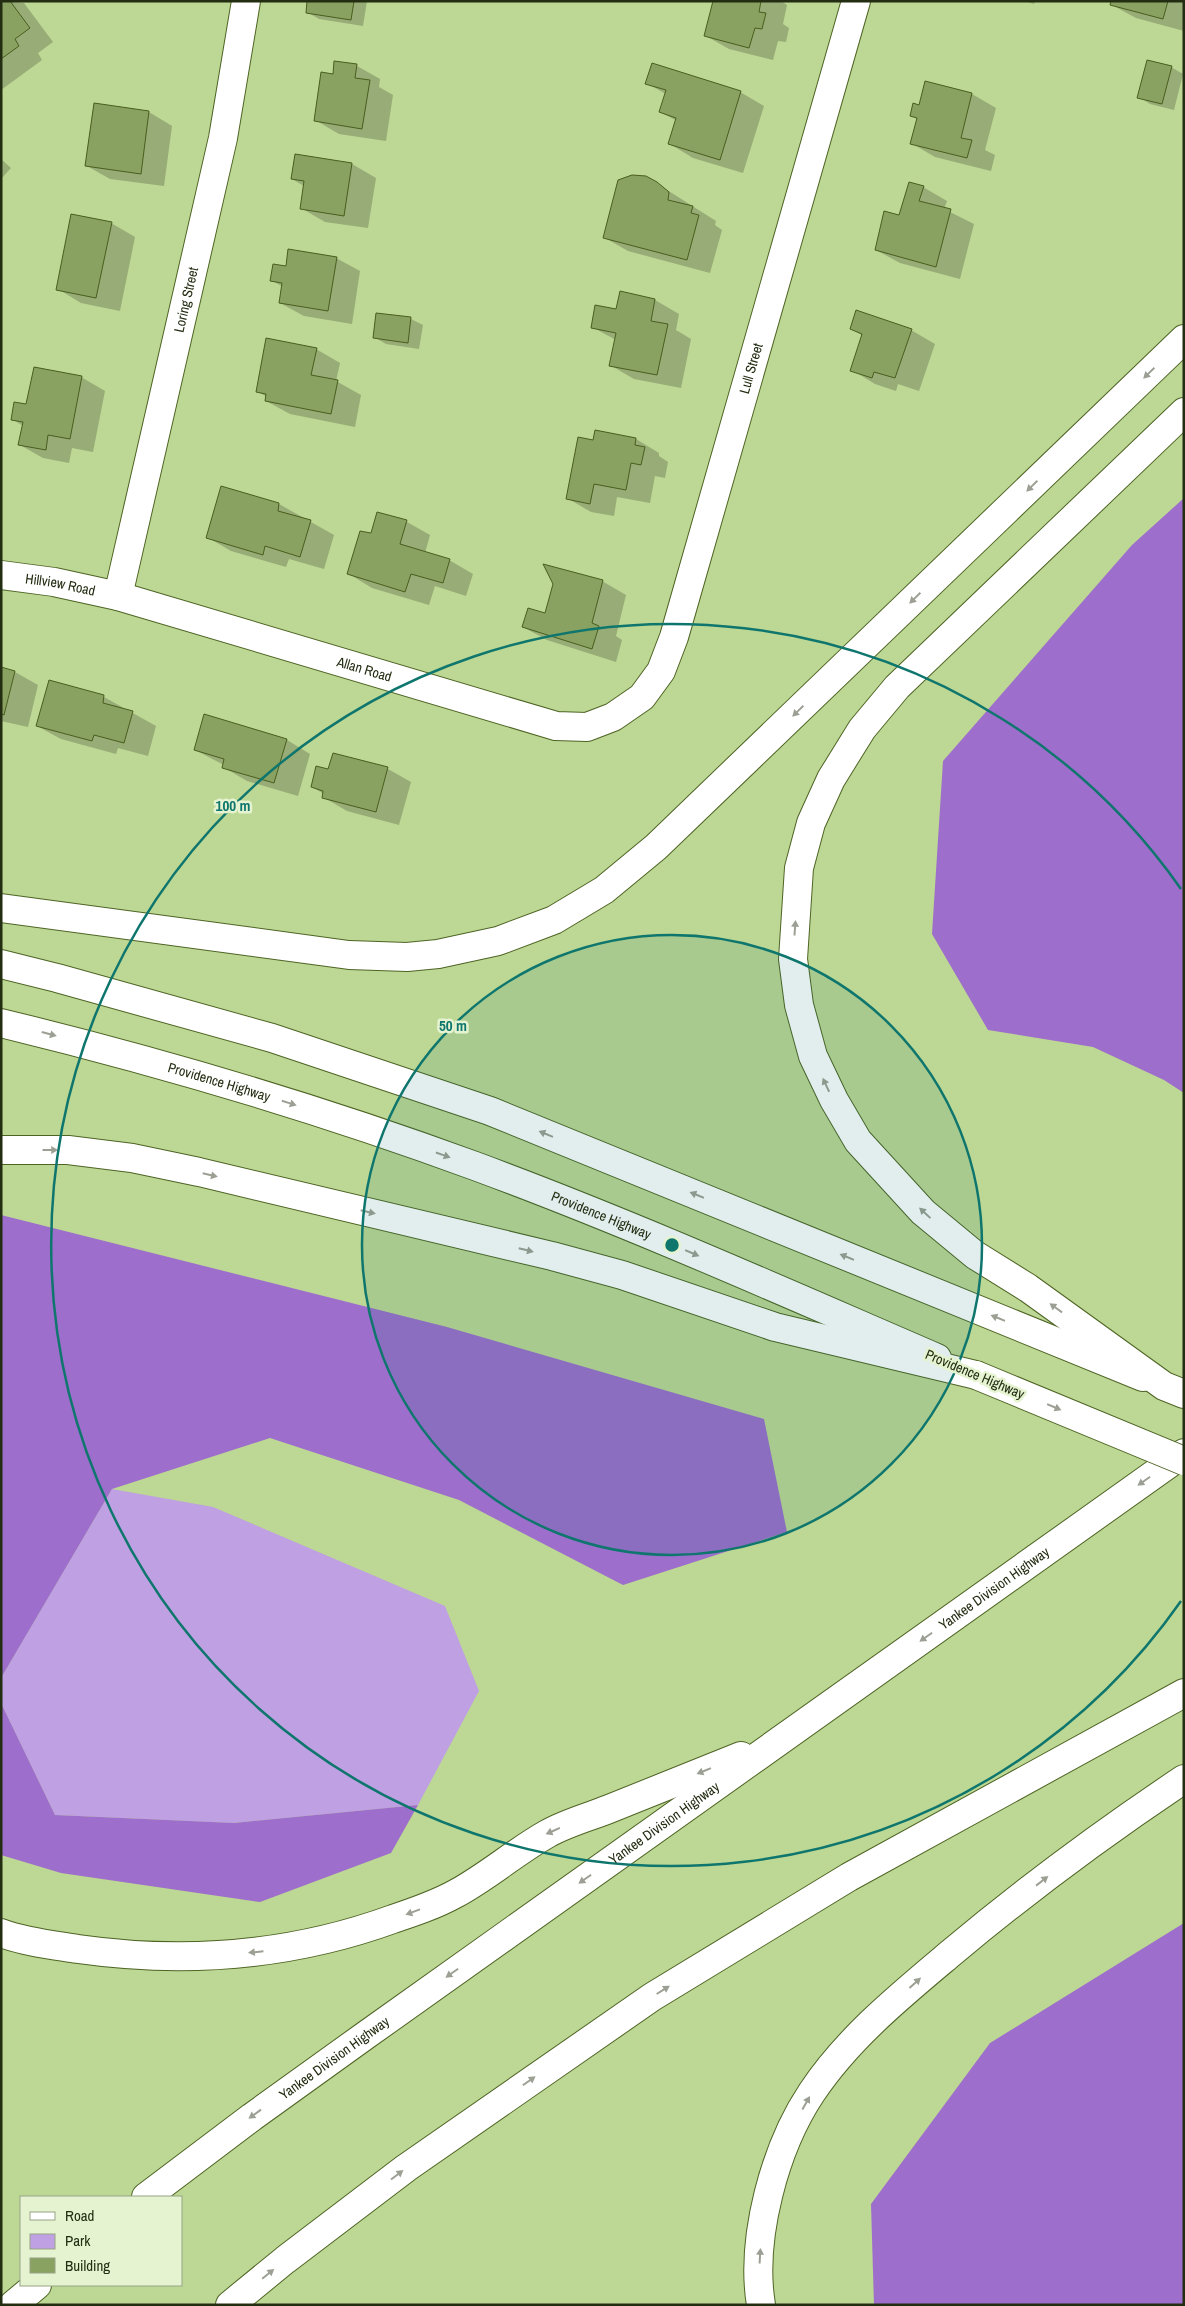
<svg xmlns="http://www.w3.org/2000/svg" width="1185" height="2306" font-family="'Archivo Narrow',sans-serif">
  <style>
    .green { fill: #bfa0e2 }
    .forest { fill: #9d6ecb }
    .shadow { fill: #0003 }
    .building { fill: #89a161; stroke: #495e1e }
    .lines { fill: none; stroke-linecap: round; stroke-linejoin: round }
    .minor-casing { stroke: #4e6424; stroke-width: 30 }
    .major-casing { stroke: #4e6424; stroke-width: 30 }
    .highway-casing { stroke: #4e6424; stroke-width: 30 }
    .minor { stroke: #fff; stroke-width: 28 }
    .major { stroke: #fff; stroke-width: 28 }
    .highway { stroke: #fff; stroke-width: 28 }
    .highway-bridge-casing { stroke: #4e6424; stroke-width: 30; stroke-linecap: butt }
    .highway-bridge { stroke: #fff; stroke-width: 28 }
    .oneway { fill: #9ca094 }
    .ring { fill: none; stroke: #0f766e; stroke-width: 2.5 }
    .labels { text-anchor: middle; stroke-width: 5; stroke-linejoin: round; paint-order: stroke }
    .street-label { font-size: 14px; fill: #232d12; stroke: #e5f3d1 }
    .centre { fill: #0f766e; stroke: #e5f3d1; stroke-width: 2.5 }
    .ring-label { font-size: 15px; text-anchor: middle; font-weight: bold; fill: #0f766e; stroke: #e5f3d1; stroke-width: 5; stroke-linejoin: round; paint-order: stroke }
  </style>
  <rect width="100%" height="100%" fill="#bdd794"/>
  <path class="green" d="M 112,1489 L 213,1507 L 445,1606 L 479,1691 L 418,1805 L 233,1823 L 55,1815 L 1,1703 L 1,1678 Z"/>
  <g class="forest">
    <path d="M 1184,498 L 1184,1093 L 1164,1080 L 1093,1047 L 988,1030 L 932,934 L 943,761 L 1132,545 Z"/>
    <path d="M 1,1215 L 447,1327 L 764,1419 L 787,1532 L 623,1585 L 459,1500 L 270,1438 L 112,1489 L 1,1678 Z"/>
    <path d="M 1,1703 L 55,1815 L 234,1823 L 418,1805 L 391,1853 L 260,1902 L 61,1873 L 1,1855 Z"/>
    <path d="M 1184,1923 L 1184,2305 L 874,2305 L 871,2204 L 990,2043 Z"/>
  </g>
  <g class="shadow">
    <path d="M 1,1 L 24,3 L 53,42 L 38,53 L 42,60 L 1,90 Z"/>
    <path d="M 309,1 L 367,1 L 363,26 L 319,19 L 307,12 Z"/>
    <path d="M 714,1 L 781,1 L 787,5 L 783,24 L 789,28 L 786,42 L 778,41 L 773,60 L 729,49 L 706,36 Z"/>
    <path d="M 1024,1 L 1035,1 L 1034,4 Z"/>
    <path d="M 1113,1 L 1184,1 L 1184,31 L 1136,18 L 1112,5 Z"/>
    <path d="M 357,66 L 380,79 L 379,87 L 393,95 L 386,141 L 339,134 L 315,120 L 334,76 Z"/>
    <path d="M 1171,67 L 1183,74 L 1174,110 L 1150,104 L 1139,97 Z"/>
    <path d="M 646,83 L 740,92 L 764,106 L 743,173 L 693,158 L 670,144 L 677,121 L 660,112 L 666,94 Z"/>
    <path d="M 926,83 L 972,94 L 996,108 L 985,150 L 995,155 L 991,171 L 935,157 L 911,143 L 918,119 L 911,116 L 920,106 Z"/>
    <path d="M 149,112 L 172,126 L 164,186 L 110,179 L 87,166 Z"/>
    <path d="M 296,155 L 352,164 L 376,178 L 368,228 L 325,222 L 301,208 L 304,186 L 292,179 Z"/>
    <path d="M 1,159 L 11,168 L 1,179 Z"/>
    <path d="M 656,183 L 716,221 L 715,225 L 722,230 L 710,273 L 628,251 L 605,238 Z"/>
    <path d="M 923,187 L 947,201 L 944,209 L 974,224 L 960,279 L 900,263 L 876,250 Z"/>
    <path d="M 111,223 L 135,237 L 120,311 L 81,303 L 58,289 Z"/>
    <path d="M 336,258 L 360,271 L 352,324 L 304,316 L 280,303 L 283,287 L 271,280 L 287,268 Z"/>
    <path d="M 620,293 L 655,300 L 679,314 L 676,330 L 691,339 L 681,388 L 634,379 L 610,365 L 616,340 L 592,327 L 617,311 Z"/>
    <path d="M 377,314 L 411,319 L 423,325 L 419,349 L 386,344 L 374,337 Z"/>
    <path d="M 851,329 L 911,330 L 935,344 L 919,391 L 898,384 L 896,391 L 875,384 L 852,370 L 863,336 Z"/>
    <path d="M 316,349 L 340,363 L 336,381 L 361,395 L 355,427 L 290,414 L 266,401 L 267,397 L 258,392 Z"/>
    <path d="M 81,377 L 105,391 L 93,452 L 72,448 L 69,463 L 43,458 L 20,445 L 23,426 L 12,419 L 27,406 Z"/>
    <path d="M 636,439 L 659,453 L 659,456 L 668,462 L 665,478 L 655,476 L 650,503 L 617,497 L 614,516 L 591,512 L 567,498 L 594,441 Z"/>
    <path d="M 222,487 L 279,504 L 334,535 L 324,569 L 289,559 L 286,567 L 231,551 L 207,537 Z"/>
    <path d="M 378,513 L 407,522 L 430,535 L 425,553 L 449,560 L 473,574 L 466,596 L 435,586 L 429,605 L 372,588 L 349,574 L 372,535 Z"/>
    <path d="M 602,581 L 626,595 L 616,636 L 622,640 L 616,662 L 547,640 L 523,627 Z"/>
    <path d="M 1,668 L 15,672 L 38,685 L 28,727 L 1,721 Z"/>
    <path d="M 49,682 L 104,697 L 156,726 L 148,756 L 118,748 L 116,754 L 61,739 L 37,726 Z"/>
    <path d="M 205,716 L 287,740 L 310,754 L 298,796 L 247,781 L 223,767 L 224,765 L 195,750 Z"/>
    <path d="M 334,754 L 388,769 L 411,782 L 399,825 L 347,811 L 323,797 L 324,794 L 312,787 L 329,771 Z"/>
  </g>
  <g class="building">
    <path d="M 1,1 L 10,1 L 30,28 L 15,39 L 19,46 L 1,59 Z"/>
    <path d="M 307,1 L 354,1 L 351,20 L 306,13 Z"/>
    <path d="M 713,1 L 761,1 L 759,12 L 766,13 L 762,29 L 755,28 L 749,48 L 704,36 Z"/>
    <path d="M 1111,1 L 1168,1 L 1163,19 L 1110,5 Z"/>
    <path d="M 1147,60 L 1172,66 L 1162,104 L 1137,98 Z"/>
    <path d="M 334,61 L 357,64 L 355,78 L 370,80 L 362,129 L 314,121 L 321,72 L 333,74 Z"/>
    <path d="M 652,63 L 741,91 L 720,160 L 668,144 L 676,118 L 659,112 L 666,90 L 645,84 Z"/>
    <path d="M 925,81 L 972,93 L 961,138 L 972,140 L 967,158 L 910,144 L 917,118 L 910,116 L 913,103 L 919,105 Z"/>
    <path d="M 94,103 L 149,111 L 141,174 L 85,166 Z"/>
    <path d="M 295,154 L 352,163 L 344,216 L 300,209 L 304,181 L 291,179 Z"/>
    <path d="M 632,175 L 646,176 L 657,182 L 669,192 L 668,200 L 693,206 L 691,213 L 699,215 L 687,260 L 603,238 L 618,180 Z"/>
    <path d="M 909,182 L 924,186 L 919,201 L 951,209 L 936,267 L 875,250 L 884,211 L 899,215 Z"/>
    <path d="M 71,214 L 112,222 L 96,298 L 56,290 Z"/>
    <path d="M 288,249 L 337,257 L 328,311 L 279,303 L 282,283 L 270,281 L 273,264 L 286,266 Z"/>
    <path d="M 620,291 L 655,299 L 651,321 L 668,324 L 657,375 L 609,366 L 616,333 L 591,328 L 595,305 L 616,309 Z"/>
    <path d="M 856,310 L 912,329 L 895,378 L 874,372 L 872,378 L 850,371 L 862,334 L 850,329 Z"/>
    <path d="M 376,313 L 411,317 L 408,343 L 373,338 Z"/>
    <path d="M 266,338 L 317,348 L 311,375 L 338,380 L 331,414 L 265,401 L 266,394 L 256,392 Z"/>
    <path d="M 34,367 L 82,376 L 70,439 L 48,435 L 46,450 L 18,445 L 23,422 L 11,420 L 14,402 L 26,404 Z"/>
    <path d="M 595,430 L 636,438 L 635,445 L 645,447 L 641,465 L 631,463 L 626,490 L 594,484 L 590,504 L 566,499 L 578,437 L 593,440 Z"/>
    <path d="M 221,486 L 279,503 L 278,511 L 311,520 L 300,557 L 265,546 L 263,555 L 206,538 Z"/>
    <path d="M 377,512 L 407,520 L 400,544 L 450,559 L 443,583 L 411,574 L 405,592 L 347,574 L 360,531 L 371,533 Z"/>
    <path d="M 543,564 L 603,580 L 592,623 L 599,626 L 592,649 L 522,627 L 528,608 L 545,613 L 553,584 Z"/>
    <path d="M 1,667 L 15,671 L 4,715 L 1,714 Z"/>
    <path d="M 49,680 L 104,695 L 103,703 L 133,711 L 124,743 L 94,735 L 92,741 L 36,726 Z"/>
    <path d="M 204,714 L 287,739 L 274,783 L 222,768 L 224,759 L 194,750 Z"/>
    <path d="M 333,753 L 388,767 L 376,812 L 322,798 L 323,791 L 311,787 L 316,766 L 328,769 Z"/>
  </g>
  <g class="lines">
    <defs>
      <g id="minor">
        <path id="s1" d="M 1,575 L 54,582 L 118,596 L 556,726 L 587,727 L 613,717 L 642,697 L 661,671 L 674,637 L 856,1"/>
        <path id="s2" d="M 118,596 L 223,138 L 246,1"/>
      </g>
      <g id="major">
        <path d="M 1,964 L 57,978 L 272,1038 L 490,1111 L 1143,1377"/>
        <path id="s3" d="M 1,1023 C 161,1062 320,1109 475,1166 C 632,1224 784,1292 937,1358"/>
      </g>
      <g id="highway">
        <path d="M 1184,412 L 897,687 L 862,729 L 831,779 L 811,823 L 799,868 L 793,959 L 799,1005 L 813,1056 L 834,1100 L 858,1141 L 923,1212 L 975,1255 L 1028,1288 L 1164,1386 L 1184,1394"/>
        <path d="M 1,908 L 349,955 L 407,957 L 438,954 L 498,941 L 554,920 L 604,890 L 656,847 L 1184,339"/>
        <path d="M 1,1150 L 68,1150 L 132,1158 L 199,1172 L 552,1256 L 622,1275 L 775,1327 L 976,1375"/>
        <path d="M 1,1933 C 25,1942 53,1945 78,1949 C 184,1964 291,1956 393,1919 C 414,1912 435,1905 455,1894 C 487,1877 515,1852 547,1834 C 566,1823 589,1817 609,1809 C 653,1791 697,1774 741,1756"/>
        <path id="s4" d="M 146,2197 L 252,2117 L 366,2035 L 1184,1453"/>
        <path d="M 13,2305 L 37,2285"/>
        <path d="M 230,2305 L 285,2260 L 406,2168 L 652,1997 L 849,1877 L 1184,1693"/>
        <path d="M 761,2305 C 750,2238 775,2147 812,2092 C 848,2038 901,1995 951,1953 C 1025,1891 1103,1833 1184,1779"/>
      </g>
    </defs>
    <use href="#minor" class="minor-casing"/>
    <use href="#major" class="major-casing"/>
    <use href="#highway" class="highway-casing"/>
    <use href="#minor" class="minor"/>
    <use href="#major" class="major"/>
    <use href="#highway" class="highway"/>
    <defs>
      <path id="highway-bridge" d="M 976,1375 L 1184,1461"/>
    </defs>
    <use href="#highway-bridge" class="highway-bridge-casing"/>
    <use href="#highway-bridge" class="highway-bridge"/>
  </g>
  <defs><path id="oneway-solid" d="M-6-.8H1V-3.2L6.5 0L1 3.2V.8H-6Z" transform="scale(1.25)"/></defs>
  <g class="oneway">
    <use href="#oneway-solid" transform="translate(1149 373) rotate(136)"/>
    <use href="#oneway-solid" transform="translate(1032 486) rotate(136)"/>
    <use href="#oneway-solid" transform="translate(915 598) rotate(136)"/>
    <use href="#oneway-solid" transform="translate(798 711) rotate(136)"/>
    <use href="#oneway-solid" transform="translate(795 928) rotate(-86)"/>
    <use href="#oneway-solid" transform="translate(49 1034) rotate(15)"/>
    <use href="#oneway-solid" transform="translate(826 1085) rotate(-115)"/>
    <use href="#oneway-solid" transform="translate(289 1103) rotate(18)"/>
    <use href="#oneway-solid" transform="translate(546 1134) rotate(-158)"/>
    <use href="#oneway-solid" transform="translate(50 1150)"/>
    <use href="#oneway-solid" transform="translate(443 1155) rotate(19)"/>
    <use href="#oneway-solid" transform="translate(210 1175) rotate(13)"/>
    <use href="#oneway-solid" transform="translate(697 1195) rotate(-158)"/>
    <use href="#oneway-solid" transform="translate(368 1212) rotate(13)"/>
    <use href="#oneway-solid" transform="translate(925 1213) rotate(-137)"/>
    <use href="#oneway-solid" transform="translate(526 1250) rotate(14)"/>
    <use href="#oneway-solid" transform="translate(692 1253) rotate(23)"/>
    <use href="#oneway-solid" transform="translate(847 1257) rotate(-158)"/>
    <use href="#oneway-solid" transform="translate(1056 1308) rotate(-144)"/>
    <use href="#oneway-solid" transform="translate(998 1318) rotate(-158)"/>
    <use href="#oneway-solid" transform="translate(1054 1407) rotate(23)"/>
    <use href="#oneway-solid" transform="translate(1144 1481) rotate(145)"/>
    <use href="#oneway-solid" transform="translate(926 1637) rotate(145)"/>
    <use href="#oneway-solid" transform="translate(704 1771) rotate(158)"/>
    <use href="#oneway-solid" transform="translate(553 1831) rotate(156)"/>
    <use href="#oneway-solid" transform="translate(585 1879) rotate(145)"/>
    <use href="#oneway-solid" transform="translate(1042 1881) rotate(-38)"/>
    <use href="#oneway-solid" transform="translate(413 1912) rotate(160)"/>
    <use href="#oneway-solid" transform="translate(256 1952) rotate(174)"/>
    <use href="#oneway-solid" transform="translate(452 1973) rotate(145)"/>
    <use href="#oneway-solid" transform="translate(915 1983) rotate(-42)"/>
    <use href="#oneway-solid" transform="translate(663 1990) rotate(-32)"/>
    <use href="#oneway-solid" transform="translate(529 2081) rotate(-35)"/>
    <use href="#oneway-solid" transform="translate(806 2103) rotate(-61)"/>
    <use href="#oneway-solid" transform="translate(255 2114) rotate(144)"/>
    <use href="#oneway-solid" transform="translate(397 2175) rotate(-37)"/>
    <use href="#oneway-solid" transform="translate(760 2256) rotate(-87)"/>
    <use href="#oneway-solid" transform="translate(268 2274) rotate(-39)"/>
  </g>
  <circle cx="672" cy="1245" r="310" fill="#0f766e" fill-opacity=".12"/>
  <g class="ring">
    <circle cx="672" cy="1245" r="310"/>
    <path d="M1181 1601A621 621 0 1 1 1181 889"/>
  </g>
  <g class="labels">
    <g class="street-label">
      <text dy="5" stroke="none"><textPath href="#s2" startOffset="304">Loring Street</textPath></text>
      <text dy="5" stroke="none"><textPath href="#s1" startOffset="1018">Lull Street</textPath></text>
      <text dy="5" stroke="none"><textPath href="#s1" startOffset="60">Hillview Road</textPath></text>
      <text dy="5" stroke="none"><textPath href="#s1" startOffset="376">Allan Road</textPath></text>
      <text dy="5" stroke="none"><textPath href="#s3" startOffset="226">Providence Highway</textPath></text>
      <text dy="5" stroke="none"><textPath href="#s3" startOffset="631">Providence Highway</textPath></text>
      <text transform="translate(975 1374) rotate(23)" y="5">Providence Highway</text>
      <text dy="5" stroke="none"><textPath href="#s4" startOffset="1044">Yankee Division Highway</textPath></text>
      <text dy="5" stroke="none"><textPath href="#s4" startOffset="639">Yankee Division Highway</textPath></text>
      <text dy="5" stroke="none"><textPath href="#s4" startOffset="234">Yankee Division Highway</textPath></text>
    </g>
  </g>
  <circle cx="672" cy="1245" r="8" class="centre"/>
  <g class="ring-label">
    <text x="233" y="811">100 m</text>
    <text x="453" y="1031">50 m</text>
  </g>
  <rect width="1185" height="2306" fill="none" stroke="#232d12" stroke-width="5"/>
  <rect x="20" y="2196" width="162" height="90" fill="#e5f3d1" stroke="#97a485"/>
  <rect x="30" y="2212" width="25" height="8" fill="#ffffff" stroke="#97a485"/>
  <text x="65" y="2221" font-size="15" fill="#232d12">Road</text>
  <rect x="30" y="2234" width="25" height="15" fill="#bfa0e2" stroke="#97a485"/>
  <text x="65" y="2246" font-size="15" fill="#232d12">Park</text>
  <rect x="30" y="2258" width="25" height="15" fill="#89a161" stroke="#97a485"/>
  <text x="65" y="2271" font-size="15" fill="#232d12">Building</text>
</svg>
